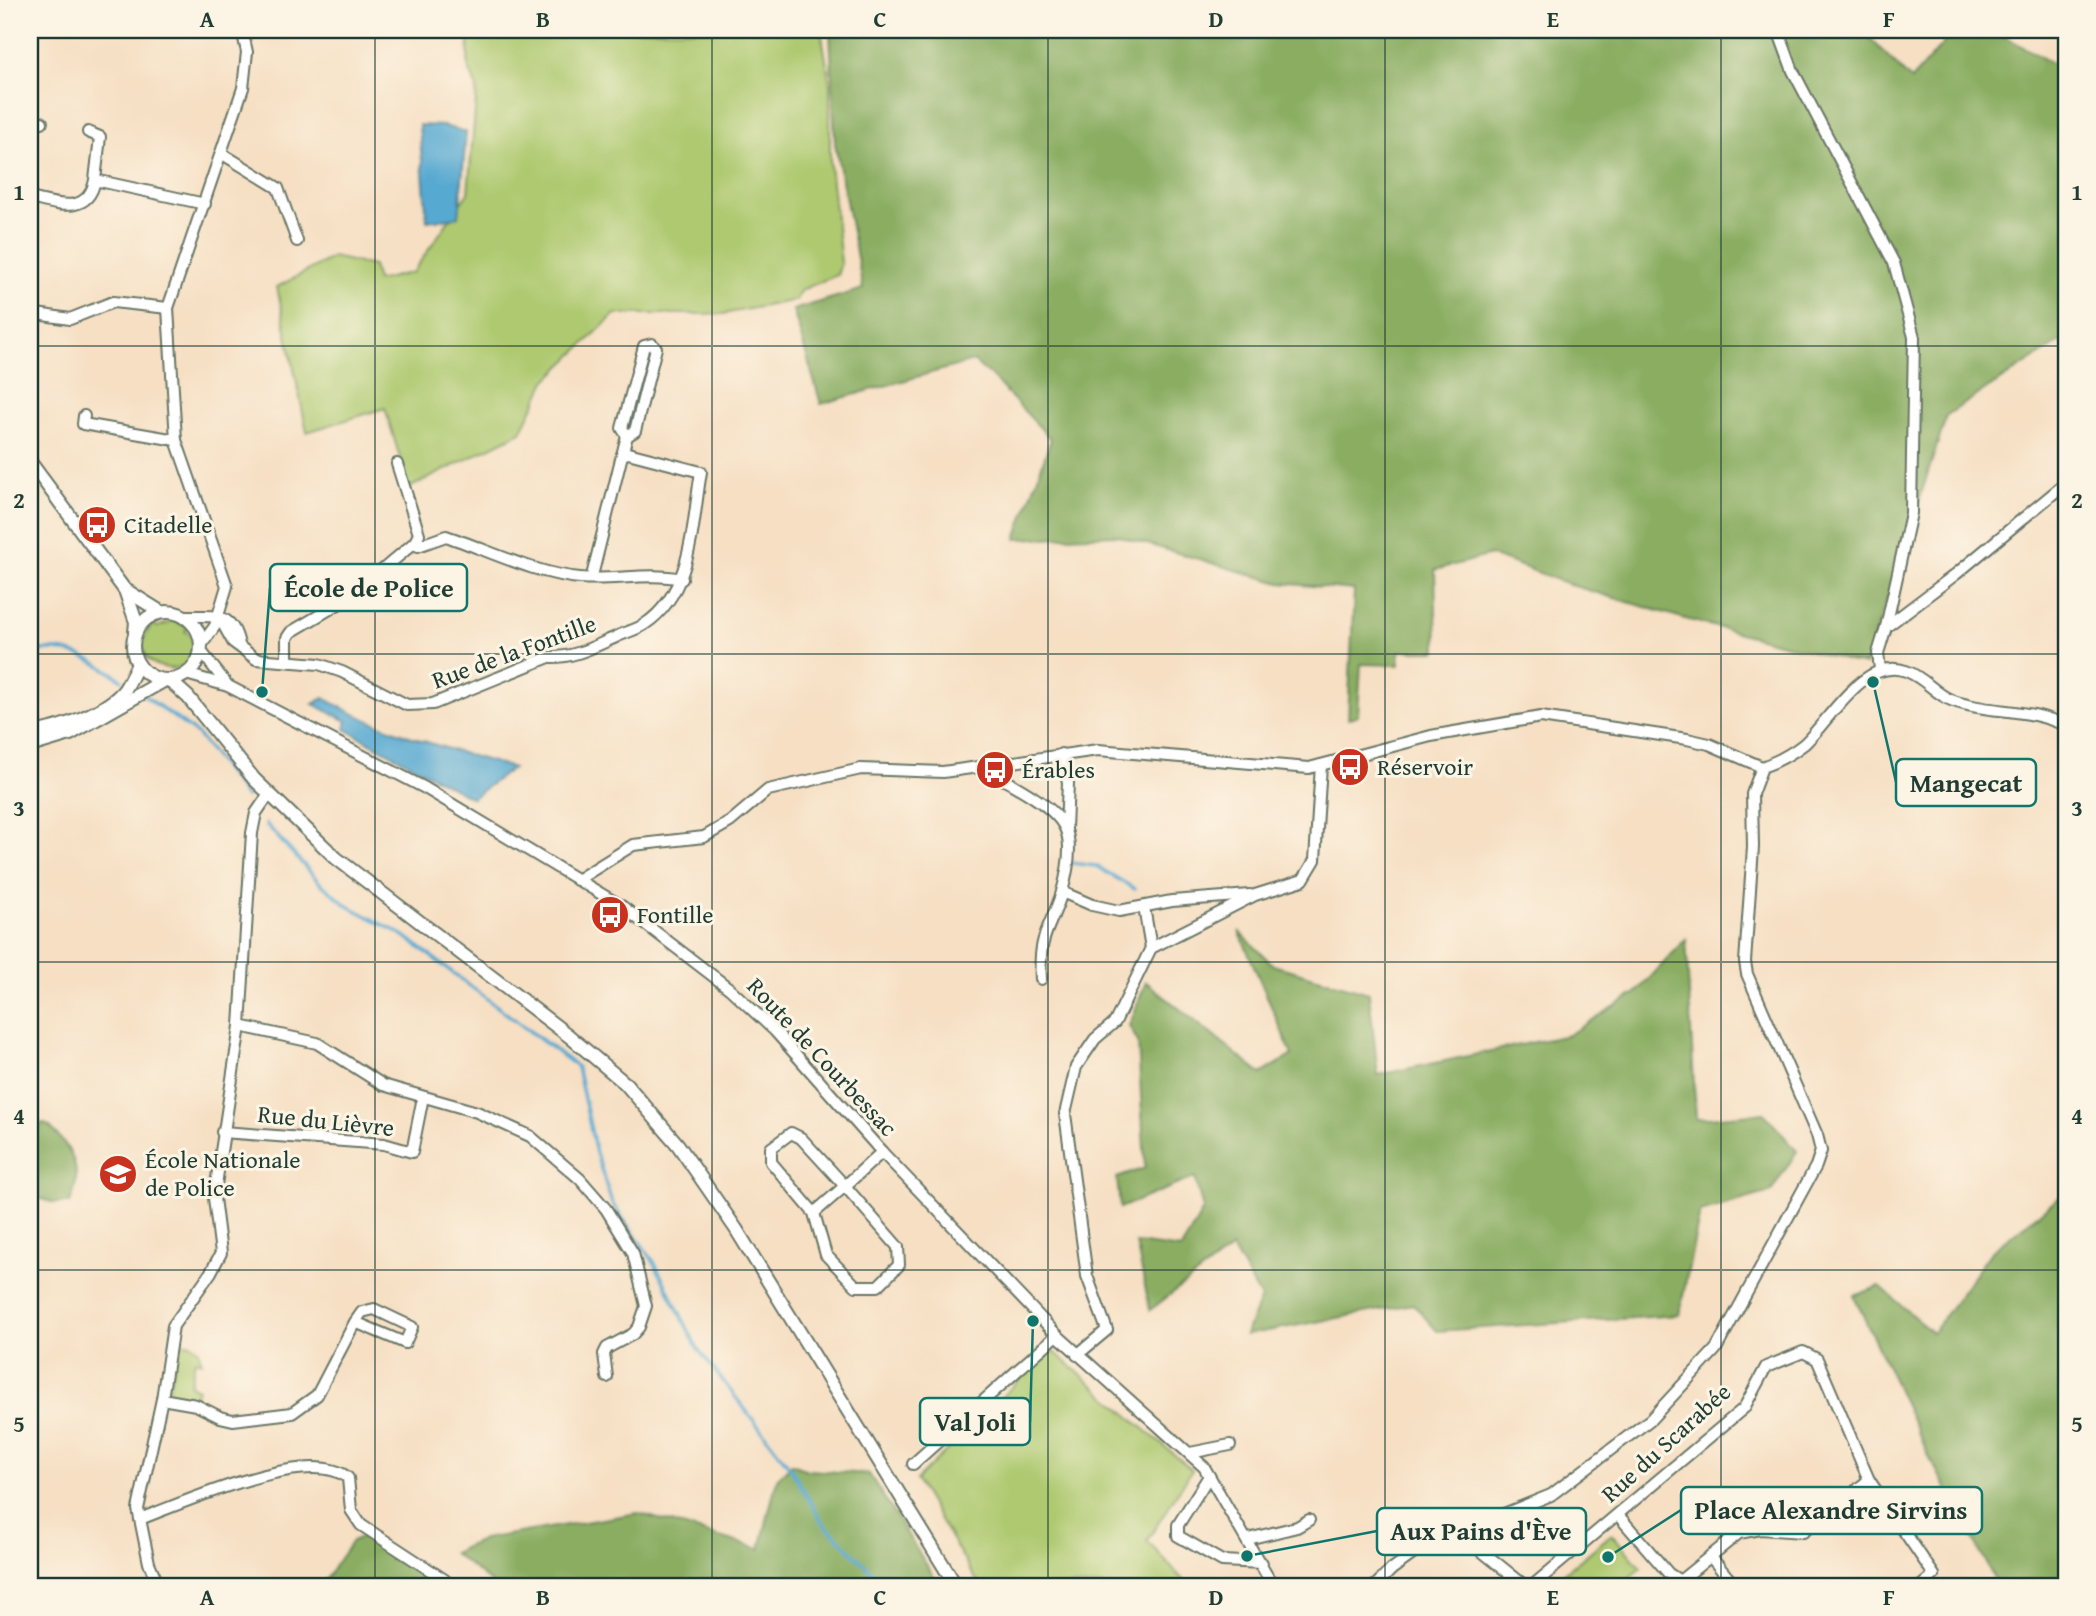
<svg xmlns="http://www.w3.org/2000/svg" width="2096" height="1616" font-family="'Gentium Book Plus',serif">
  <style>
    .green { fill: #aec96f; stroke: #668352; stroke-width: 2 }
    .forest { fill: #8aad62; stroke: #54754b; stroke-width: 2 }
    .water { fill: #56a9d1; stroke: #3a7382; stroke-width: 2 }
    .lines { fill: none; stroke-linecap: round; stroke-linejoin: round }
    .stream { stroke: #56a9d1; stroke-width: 3.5 }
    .minor-casing { stroke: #6a7666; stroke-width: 14 }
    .tertiary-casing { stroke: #6a7666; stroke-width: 16 }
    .minor { stroke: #fff; stroke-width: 10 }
    .tertiary { stroke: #fff; stroke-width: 12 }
    .grid { fill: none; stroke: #1f3d34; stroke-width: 2; stroke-opacity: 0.55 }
    .labels { text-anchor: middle; stroke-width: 6; stroke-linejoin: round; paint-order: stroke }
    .poi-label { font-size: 24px; fill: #1f3d34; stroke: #fcf5e5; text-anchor: start }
    .street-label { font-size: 24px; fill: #1f3d34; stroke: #fcf5e5 }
    .leader { fill: none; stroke: #0f766e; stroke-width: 2.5 }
    .callout-dot { fill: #0f766e; stroke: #fcf5e5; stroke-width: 2.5 }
    .callout { fill: #fcf5e5; stroke: #0f766e; stroke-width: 2.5 }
    .callout-label { font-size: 26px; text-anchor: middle; font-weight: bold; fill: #1f3d34 }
    .neatline { fill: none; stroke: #1f3d34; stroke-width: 2.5 }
    .grid-label { font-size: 23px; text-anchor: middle; font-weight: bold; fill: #1f3d34 }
  </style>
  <rect width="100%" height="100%" fill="#fcf5e5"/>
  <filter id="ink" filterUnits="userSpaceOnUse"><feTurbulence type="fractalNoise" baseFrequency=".0143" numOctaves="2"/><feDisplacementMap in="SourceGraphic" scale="14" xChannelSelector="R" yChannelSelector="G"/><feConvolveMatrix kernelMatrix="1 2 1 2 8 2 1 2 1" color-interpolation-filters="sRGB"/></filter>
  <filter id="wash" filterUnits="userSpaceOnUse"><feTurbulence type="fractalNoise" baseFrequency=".00686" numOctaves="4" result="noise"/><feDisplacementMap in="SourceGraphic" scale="28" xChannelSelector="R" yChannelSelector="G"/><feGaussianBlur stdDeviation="1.57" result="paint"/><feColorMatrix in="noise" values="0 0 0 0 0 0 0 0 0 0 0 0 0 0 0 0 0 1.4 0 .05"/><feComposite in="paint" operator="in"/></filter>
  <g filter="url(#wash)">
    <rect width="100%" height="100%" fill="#f6dfc3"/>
    <g class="green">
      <path d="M 469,30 L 821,30 L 830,84 L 830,165 L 841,263 L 837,275 L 801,290 L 796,300 L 723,314 L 615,314 L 546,381 L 521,432 L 409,488 L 385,408 L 307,432 L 277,287 L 333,257 L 373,266 L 377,281 L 413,272 L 468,193 L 477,88 L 468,66 Z"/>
      <path d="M 171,619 L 188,628 L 185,631 L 191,635 C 209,690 112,670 153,624 L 157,627 L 169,623 Z"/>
      <path d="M 179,1342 L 192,1344 L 198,1349 L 202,1362 L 195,1360 L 190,1385 L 198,1389 L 194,1400 L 168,1394 Z"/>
      <path d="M 1051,1349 L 1192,1470 L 1147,1541 L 1184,1581 L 1181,1586 L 980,1586 L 916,1480 Z"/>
      <path d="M 1612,1534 L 1641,1568 L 1618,1586 L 1550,1585 Z"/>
    </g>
    <g class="forest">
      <path d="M 830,30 L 1862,30 L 1911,80 L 1955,30 L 1993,30 L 2066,71 L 2066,338 L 1947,415 L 1865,665 L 1689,620 L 1574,586 L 1491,555 L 1435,570 L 1437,651 L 1399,651 L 1399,665 L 1361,664 L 1358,715 L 1348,719 L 1354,590 L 1280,583 L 1116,535 L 1016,539 L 1051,439 L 990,375 L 973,361 L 821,404 L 793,310 L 863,289 L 835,144 Z"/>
      <path d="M 1239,931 L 1273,965 L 1369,993 L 1378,1075 L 1568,1035 L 1636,993 L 1686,939 L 1696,1119 L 1764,1113 L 1797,1151 L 1771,1192 L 1700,1212 L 1679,1315 L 1437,1331 L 1413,1304 L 1245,1335 L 1261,1298 L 1232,1248 L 1150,1310 L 1136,1243 L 1181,1249 L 1203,1210 L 1195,1177 L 1120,1208 L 1117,1178 L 1145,1168 L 1138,1042 L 1129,1026 L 1146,982 L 1261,1074 L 1292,1055 Z"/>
      <path d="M 42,1123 C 50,1125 53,1130 59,1137 C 77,1157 81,1177 70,1203 L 54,1203 L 30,1195 L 30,1132 L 36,1133 Z"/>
      <path d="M 2066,1192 L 2066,1586 L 1998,1586 L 1929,1456 L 1854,1296 L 1880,1286 L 1932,1333 L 1991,1252 Z"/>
      <path d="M 792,1464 L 808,1470 L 869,1474 L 940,1586 L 496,1586 L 453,1553 L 483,1539 L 638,1513 L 760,1549 L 777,1479 Z"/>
      <path d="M 366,1535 L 439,1582 L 444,1586 L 321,1586 L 352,1541 Z"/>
    </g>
    <g class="water">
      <path d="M 419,125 L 444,126 L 466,132 L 459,217 L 427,221 Z"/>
      <path d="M 324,698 C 384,732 448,749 513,768 L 472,798 L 345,729 L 347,721 L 313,704 Z"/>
    </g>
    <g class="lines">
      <g class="stream">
        <path d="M 30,652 C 66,644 93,659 122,680"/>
        <path d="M 145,696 L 197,734 L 246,797"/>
        <path d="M 266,824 L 320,883 L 348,906 L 403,935 L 577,1067 L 596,1153 L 612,1203 L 654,1262 L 698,1349 L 790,1467 L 822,1522 L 886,1586"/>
        <path d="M 1071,863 L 1096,866 L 1135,889"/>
      </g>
    </g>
  </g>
  <g filter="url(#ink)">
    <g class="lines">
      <defs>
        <g id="minor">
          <path d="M 1778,30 L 1793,71 L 1894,263 L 1914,337 L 1911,513 L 1886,627"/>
          <path d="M 30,119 L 42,122"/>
          <path d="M 88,132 L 100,137 L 95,180"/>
          <path d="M 221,153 L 278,188 L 297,241"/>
          <path d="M 30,198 C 57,204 88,216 95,180 L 205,204"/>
          <path d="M 30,313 L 70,319 L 113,302 L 168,308"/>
          <path d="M 84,416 L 83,424 L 176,440"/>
          <path d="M 622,455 L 627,436 L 635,431 L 656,348 L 652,344 L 644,346 L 622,428 L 627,436"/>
          <path d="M 415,542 L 418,546 L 446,536 C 488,550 535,574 580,578 C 613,581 648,572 682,579"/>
          <path d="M 218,615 L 233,642 L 256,659 L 319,664 L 342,672 L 407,705 L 433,704 L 549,657 C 574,658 593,647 616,637 C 625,632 637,630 645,624 C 693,592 692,523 701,472 L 628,453 L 622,455 L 592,576"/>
          <path d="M 184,616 C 212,617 232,609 239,645"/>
          <path d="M 202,644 L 215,626 L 227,586 L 176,440 L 168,308 L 243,88 L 247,52 L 242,30"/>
          <path d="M 201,651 L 228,686"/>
          <path d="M 287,661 L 287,638 L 291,632 L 352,596 L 415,542 L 419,534 L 397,464"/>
          <path d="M 1880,669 L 1878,653 L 1886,627 L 1956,574 L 2066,483"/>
          <path d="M 186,674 L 228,686 L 425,788 L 623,907 L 730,989 L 775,1031 L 882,1152 L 1057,1335 L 1204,1467 L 1273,1586"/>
          <path d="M 1061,754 L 1068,783 L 1066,828"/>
          <path d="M 983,768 C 1006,781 1054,804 1065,828 C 1073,845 1067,874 1062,892 C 1050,930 1038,934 1041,979"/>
          <path d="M 269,794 L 256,813 L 252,833 L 240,1026 L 317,1043 L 383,1085 L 477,1112 L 530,1136 L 580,1179 L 606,1209 L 633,1253 L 646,1306 L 639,1327 L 633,1334 L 607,1348 L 604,1354 L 607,1377"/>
          <path d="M 577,880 L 633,845 L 704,837 L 730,822 L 768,790 L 861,769 L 943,772 L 1098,750 L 1309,768 L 1431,736 L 1541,717 L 1687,739 L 1709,744 L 1762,767 C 1779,761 1790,755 1804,744 C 1831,719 1864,656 1906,671 C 1924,677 1935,694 1951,700 C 1988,714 2029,707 2066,726"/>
          <path d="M 1062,892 L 1092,905 L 1119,911 L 1172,901 L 1250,895"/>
          <path d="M 1144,907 L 1151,948"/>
          <path d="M 222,1132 L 384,1144 L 412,1152 L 423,1097"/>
          <path d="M 814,1213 L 771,1162 L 771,1148 L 791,1133 L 801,1138 L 845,1186 L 814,1213 L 826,1255 L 856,1286 L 878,1286 L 899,1265 L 898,1247 L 845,1186 L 882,1152"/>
          <path d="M 1077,1355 L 1107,1330 L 1087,1276 L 1065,1114 L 1076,1067 L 1095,1039 L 1115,1022 L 1151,948 L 1255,895 L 1303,880 L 1315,860 L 1321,765"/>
          <path d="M 162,1399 L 196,1405 L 220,1417 L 233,1420 L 292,1413 L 317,1395 L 355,1322 L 405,1343 L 412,1327 L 374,1309 L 362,1312 L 355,1322"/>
          <path d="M 1190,1453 L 1230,1445"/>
          <path d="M 913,1464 L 1057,1335"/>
          <path d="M 1209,1476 L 1178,1525 L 1178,1536 L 1222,1561 L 1262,1563"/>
          <path d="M 1618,1515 L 1669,1574 L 1680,1581 L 1739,1533 L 1760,1529 L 1803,1532 L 1869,1480"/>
          <path d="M 140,1519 C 183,1503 310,1445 348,1478 L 351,1510 L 361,1525 L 445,1580"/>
          <path d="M 1458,1532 L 1525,1586"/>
          <path d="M 1248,1539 L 1297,1527 L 1309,1520"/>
          <path d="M 1710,1556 L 1735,1586"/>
          <path d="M 159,1586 L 149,1563 L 138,1509 L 162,1399 L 173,1326 L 211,1272 L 221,1253 L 214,1198 L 240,1026"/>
          <path d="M 1375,1586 L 1392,1569 L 1424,1546 L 1551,1495 L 1651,1419 L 1716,1349 L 1816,1166 L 1821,1151 L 1817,1135 L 1747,974 L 1745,962 L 1753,847 L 1752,794 L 1762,767"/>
          <path d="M 1532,1586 L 1744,1408 L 1766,1367 L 1803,1352 L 1817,1359 L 1869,1480 L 1934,1575 L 1921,1586"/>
        </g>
        <g id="tertiary">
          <path d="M 30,462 L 124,589 L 161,612"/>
          <path d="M 125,590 L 136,622 L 135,632"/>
          <circle cx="167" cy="646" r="34"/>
          <path d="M 169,680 L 188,697 L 254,779 L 336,858 L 569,1036 L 626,1084 L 678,1145 L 736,1229 L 956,1586"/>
          <path d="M 30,733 C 57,730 108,712 125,689 C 130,681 134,672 138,664"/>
          <path d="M 30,746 L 70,734 L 165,680"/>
        </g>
      </defs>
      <use href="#minor" class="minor-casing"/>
      <use href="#tertiary" class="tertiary-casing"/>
      <use href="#minor" class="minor"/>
      <use href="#tertiary" class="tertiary"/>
    </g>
  </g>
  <path class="grid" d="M 375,30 L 375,1586M 712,30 L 712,1586M 1048,30 L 1048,1586M 1385,30 L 1385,1586M 1721,30 L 1721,1586M 30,346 L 2066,346M 30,654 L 2066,654M 30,962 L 2066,962M 30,1270 L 2066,1270"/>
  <defs>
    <symbol id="bus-disc" viewBox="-11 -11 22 22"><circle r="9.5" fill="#c8321e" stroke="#fcf5e5"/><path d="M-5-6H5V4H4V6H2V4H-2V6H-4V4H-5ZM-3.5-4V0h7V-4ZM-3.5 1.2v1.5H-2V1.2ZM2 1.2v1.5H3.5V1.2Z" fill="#fff"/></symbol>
    <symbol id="university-disc" viewBox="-11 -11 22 22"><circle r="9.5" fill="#c8321e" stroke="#fcf5e5"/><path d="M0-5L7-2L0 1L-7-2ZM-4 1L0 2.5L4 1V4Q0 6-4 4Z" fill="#fff"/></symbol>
  </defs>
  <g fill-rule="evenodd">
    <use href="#bus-disc" x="75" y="503" width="44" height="44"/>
    <use href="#bus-disc" x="1328" y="745" width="44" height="44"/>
    <use href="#bus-disc" x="973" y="748" width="44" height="44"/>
    <use href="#bus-disc" x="588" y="893" width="44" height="44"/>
    <use href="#university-disc" x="96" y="1152" width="44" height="44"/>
  </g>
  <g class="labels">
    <g class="poi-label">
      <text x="124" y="533">Citadelle</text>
      <text x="1377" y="775">Réservoir</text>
      <text x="1022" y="778">Érables</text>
      <text x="637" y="923">Fontille</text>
      <text x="145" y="1168">École Nationale<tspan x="145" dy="28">de Police</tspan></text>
    </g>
    <g class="street-label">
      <text transform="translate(514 652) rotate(-20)" y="8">Rue de la Fontille</text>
      <text transform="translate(822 1057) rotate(47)" y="8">Route de Courbessac</text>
      <text transform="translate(326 1121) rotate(6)" y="8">Rue du Lièvre</text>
      <text transform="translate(1666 1443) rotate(-42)" y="8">Rue du Scarabée</text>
    </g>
  </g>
  <path class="leader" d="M262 692L270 588M1873 682L1896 782M1033 1321L1030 1422M1608 1557L1681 1510M1247 1556L1377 1531"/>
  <g class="callout-dot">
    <circle cx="262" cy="692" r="7"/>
    <circle cx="1873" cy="682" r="7"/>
    <circle cx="1033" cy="1321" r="7"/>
    <circle cx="1608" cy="1557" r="7"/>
    <circle cx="1247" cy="1556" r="7"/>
  </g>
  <g class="callout">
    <rect x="270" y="564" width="197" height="47" rx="7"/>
    <rect x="1896" y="759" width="140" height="47" rx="7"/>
    <rect x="920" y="1398" width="110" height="47" rx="7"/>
    <rect x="1681" y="1487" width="301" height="47" rx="7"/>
    <rect x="1377" y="1508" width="209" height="47" rx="7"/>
  </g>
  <g class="callout-label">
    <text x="369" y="597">École de Police</text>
    <text x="1966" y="792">Mangecat</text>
    <text x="975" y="1431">Val Joli</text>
    <text x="1831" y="1519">Place Alexandre Sirvins</text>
    <text x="1481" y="1540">Aux Pains d'Ève</text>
  </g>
  <rect width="2096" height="1616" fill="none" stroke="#fcf5e5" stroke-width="77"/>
  <rect x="38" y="38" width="2020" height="1540" class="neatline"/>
  <g class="grid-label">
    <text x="207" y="27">A</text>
    <text x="543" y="27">B</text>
    <text x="880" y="27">C</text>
    <text x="1216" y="27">D</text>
    <text x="1553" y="27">E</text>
    <text x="1889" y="27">F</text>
    <text x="19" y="200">1</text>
    <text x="2077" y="200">1</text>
    <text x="19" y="508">2</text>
    <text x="2077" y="508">2</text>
    <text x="19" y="816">3</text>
    <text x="2077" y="816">3</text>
    <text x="19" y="1124">4</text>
    <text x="2077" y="1124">4</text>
    <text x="19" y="1432">5</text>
    <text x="2077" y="1432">5</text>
    <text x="207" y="1605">A</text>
    <text x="543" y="1605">B</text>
    <text x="880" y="1605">C</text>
    <text x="1216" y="1605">D</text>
    <text x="1553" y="1605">E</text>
    <text x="1889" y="1605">F</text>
  </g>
</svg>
